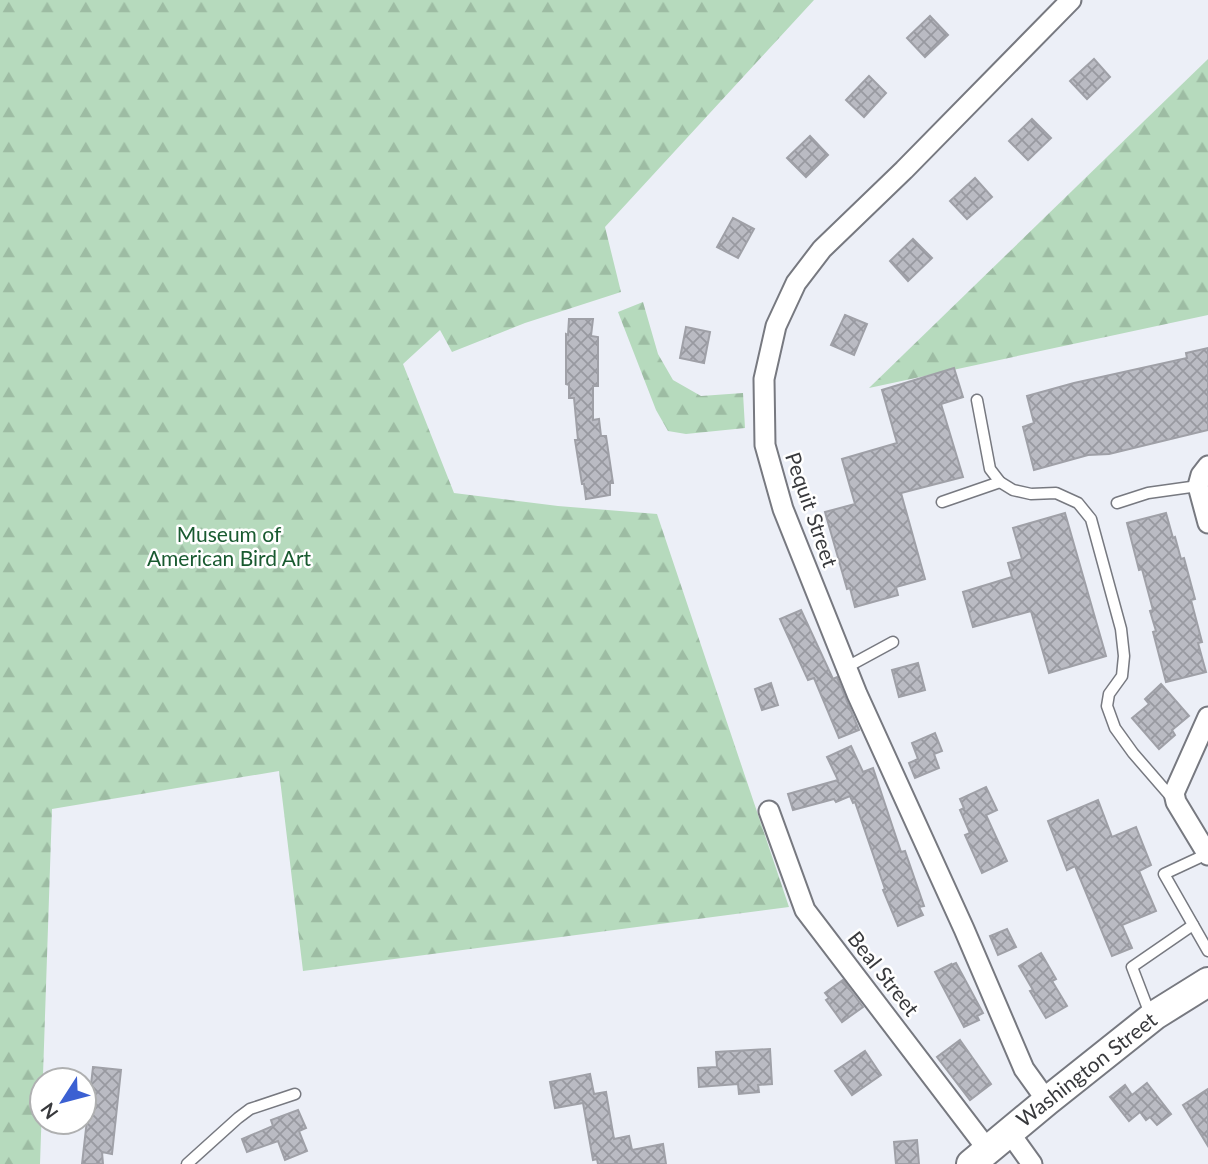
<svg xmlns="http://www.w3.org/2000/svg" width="1208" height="1164" font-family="Lato,sans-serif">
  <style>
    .forest { fill: url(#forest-firs) }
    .building { fill: url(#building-cross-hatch); stroke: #9fa0a7; stroke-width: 2 }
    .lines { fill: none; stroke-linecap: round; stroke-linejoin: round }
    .service-casing { stroke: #777980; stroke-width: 13 }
    .minor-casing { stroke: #777980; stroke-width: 23 }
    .secondary-casing { stroke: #777980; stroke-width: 32 }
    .service { stroke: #fff; stroke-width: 10 }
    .minor { stroke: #fff; stroke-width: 19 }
    .secondary { stroke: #fff; stroke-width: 28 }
    .labels { text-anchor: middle; stroke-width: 5; stroke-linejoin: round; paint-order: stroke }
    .street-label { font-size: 21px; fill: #38393c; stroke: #fff }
    .park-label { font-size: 21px; fill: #195a30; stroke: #fff }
  </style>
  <defs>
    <pattern id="forest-firs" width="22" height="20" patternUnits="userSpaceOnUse" patternTransform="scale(1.75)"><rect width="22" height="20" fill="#b6dabd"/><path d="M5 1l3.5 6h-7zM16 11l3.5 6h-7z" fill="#9dbca3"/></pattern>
    <pattern id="building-cross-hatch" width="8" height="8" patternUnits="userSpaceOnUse" patternTransform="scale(1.75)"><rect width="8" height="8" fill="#babbc3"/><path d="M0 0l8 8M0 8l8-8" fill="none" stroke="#9899a0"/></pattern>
  </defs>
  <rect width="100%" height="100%" fill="#eceff7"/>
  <g class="forest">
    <path d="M 0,0 L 814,0 L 605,227 L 621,292 L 525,323 L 452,352 L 440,330 L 403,364 L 454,493 L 558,506 L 657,514 L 789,907 L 303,971 L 279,771 L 52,809 L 40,1164 L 0,1164 Z"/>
    <path d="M 1208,59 L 1208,315 L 869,388 Z"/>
    <path d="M 643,302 L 658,354 L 673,380 L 701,396 L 743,393 L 745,428 L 686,434 L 668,431 L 656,410 L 618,312 Z"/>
  </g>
  <g class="building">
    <path d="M 930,16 L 948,35 L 925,57 L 907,38 Z"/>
    <path d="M 1094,59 L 1110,77 L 1087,99 L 1070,81 Z"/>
    <path d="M 869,76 L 886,93 L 864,117 L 846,100 Z"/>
    <path d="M 1032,119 L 1051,138 L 1028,160 L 1009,141 Z"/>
    <path d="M 810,136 L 828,155 L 806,177 L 787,158 Z"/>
    <path d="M 975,178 L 992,197 L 967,219 L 950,201 Z"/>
    <path d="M 733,218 L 754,229 L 738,258 L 717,247 Z"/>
    <path d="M 913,239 L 932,258 L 908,281 L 890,261 Z"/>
    <path d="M 845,315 L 867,324 L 854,355 L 831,345 Z"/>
    <path d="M 569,319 L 593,319 L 591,336 L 598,337 L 598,386 L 593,386 L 593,420 L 599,419 L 601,436 L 606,436 L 613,483 L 610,483 L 610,495 L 586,499 L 584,484 L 582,484 L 575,440 L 578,440 L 574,398 L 569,398 L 569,385 L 566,384 L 566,334 L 568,335 Z"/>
    <path d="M 686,327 L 710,332 L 704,363 L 680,358 Z"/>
    <path d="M 1208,348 L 1208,430 L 1109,454 L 1088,455 L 1034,470 L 1023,427 L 1034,423 L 1027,396 L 1074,383 L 1187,358 L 1186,353 Z"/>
    <path d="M 954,368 L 963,397 L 941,404 L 963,477 L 901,493 L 925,579 L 896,587 L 898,595 L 855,607 L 850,588 L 847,589 L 825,512 L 855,504 L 842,459 L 897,443 L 882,390 Z"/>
    <path d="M 1065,513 L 1106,656 L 1049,673 L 1031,611 L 973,627 L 963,592 L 1012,577 L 1008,563 L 1022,559 L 1013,528 Z"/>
    <path d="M 1166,513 L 1173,538 L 1175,537 L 1181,559 L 1184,558 L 1195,599 L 1191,600 L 1202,642 L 1198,643 L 1206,672 L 1166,682 L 1153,632 L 1156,631 L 1150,611 L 1153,610 L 1142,569 L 1139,570 L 1127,523 Z"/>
    <path d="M 801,610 L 833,679 L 837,677 L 859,730 L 839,738 L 814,678 L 808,680 L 780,619 Z"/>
    <path d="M 918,663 L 925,690 L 899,697 L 892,670 Z"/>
    <path d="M 771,683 L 778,705 L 762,710 L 755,689 Z"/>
    <path d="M 1161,684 L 1189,716 L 1172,730 L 1175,735 L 1159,749 L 1132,718 L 1149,704 L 1145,699 Z"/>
    <path d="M 935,733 L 942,751 L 934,754 L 939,768 L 915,778 L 909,763 L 918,759 L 912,743 Z"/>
    <path d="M 851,746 L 863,772 L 873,768 L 901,852 L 905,851 L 924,906 L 919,907 L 923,915 L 898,926 L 883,890 L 885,889 L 855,802 L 853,803 L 850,796 L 836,802 L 834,799 L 793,810 L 788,794 L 838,780 L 827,757 Z"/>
    <path d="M 986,787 L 997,810 L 986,815 L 1007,861 L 982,873 L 965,835 L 970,833 L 960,810 L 964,808 L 960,799 Z"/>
    <path d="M 1098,800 L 1112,837 L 1136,827 L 1151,865 L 1139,871 L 1156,911 L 1122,925 L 1132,948 L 1112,956 L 1075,866 L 1067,870 L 1048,821 Z"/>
    <path d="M 1007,929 L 1016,947 L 998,955 L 990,936 Z"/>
    <path d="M 1041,953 L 1056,979 L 1052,981 L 1067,1006 L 1046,1018 L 1030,991 L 1033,990 L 1019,966 Z"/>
    <path d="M 956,963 L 983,1013 L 977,1016 L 979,1020 L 964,1027 L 935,972 L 951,964 L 951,965 Z"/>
    <path d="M 843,980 L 863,1007 L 842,1022 L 826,1000 L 829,998 L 825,993 Z"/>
    <path d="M 960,1040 L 991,1084 L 970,1100 L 937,1057 Z"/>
    <path d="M 770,1049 L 772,1084 L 758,1085 L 759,1092 L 739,1094 L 738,1084 L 699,1087 L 698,1068 L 717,1067 L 716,1052 Z"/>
    <path d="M 865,1051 L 881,1075 L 852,1095 L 835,1071 Z"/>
    <path d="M 93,1067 L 121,1070 L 112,1154 L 102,1152 L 103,1164 L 82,1164 Z"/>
    <path d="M 590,1074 L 594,1094 L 606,1092 L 614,1139 L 629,1136 L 632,1150 L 663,1144 L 666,1164 L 598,1164 L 597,1159 L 593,1160 L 583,1103 L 555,1108 L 550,1082 Z"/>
    <path d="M 1147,1083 L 1171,1114 L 1157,1125 L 1150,1117 L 1146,1120 L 1140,1112 L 1129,1121 L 1110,1097 L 1125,1085 L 1132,1095 Z"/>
    <path d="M 1208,1089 L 1208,1146 L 1183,1105 Z"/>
    <path d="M 298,1110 L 306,1128 L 299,1131 L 307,1151 L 285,1160 L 278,1141 L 247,1152 L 242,1139 L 273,1126 L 271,1120 Z"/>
    <path d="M 917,1140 L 919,1164 L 896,1164 L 894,1142 Z"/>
  </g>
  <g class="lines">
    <defs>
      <g id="service">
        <path d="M 977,400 L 990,469 L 1000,482 L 1013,490 L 1031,494 L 1056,493 L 1078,503 L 1091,519 L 1121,629 L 1124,656 L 1122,676 L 1109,694 L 1107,706 L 1115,728 L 1133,753 L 1172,798"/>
        <path d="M 942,502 L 1000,482"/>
        <path d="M 1117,503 L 1148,493 L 1198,486"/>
        <path d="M 847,667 L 893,642"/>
        <path d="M 1207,854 L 1164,874 L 1208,951"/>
        <path d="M 1150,1014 L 1132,967 L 1193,925"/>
        <path d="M 187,1164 L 238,1118 L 250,1109 L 295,1094"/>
      </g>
      <g id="minor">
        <path d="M 1208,466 L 1201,475 L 1198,486 L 1208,523"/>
        <path d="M 1208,717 L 1174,793 L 1176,802 L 1208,855"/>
        <path d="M 769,811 L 805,910 L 988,1150"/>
        <path d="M 1047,1101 L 1024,1069 L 964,929 L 857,694 L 783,509 L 765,445 L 764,379 L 776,326 L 796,283 L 822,249 L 904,170 L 1071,0"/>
        <path d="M 1009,1132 L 1032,1164"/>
      </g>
      <path id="secondary" d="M 971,1164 L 1047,1101 L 1155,1015 L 1208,982"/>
    </defs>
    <use href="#service" class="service-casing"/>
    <use href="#minor" class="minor-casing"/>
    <use href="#secondary" class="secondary-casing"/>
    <use href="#service" class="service"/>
    <use href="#minor" class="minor"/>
    <use href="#secondary" class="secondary"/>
  </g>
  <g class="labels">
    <g class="street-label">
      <text transform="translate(811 510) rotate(71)" y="7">Pequit Street</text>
      <text transform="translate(883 974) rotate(52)" y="7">Beal Street</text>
      <text transform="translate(1087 1070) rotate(-38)" y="7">Washington Street</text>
    </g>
    <g class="park-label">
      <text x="229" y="542">Museum of<tspan x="229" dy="24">American Bird Art</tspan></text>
    </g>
  </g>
  <g transform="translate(63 1101) rotate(234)"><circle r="33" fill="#ffffff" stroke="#afb0b1" stroke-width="2"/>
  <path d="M0-5L12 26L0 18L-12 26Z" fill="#3b60d2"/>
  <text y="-10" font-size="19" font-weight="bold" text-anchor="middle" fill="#38393c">N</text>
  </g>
</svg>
